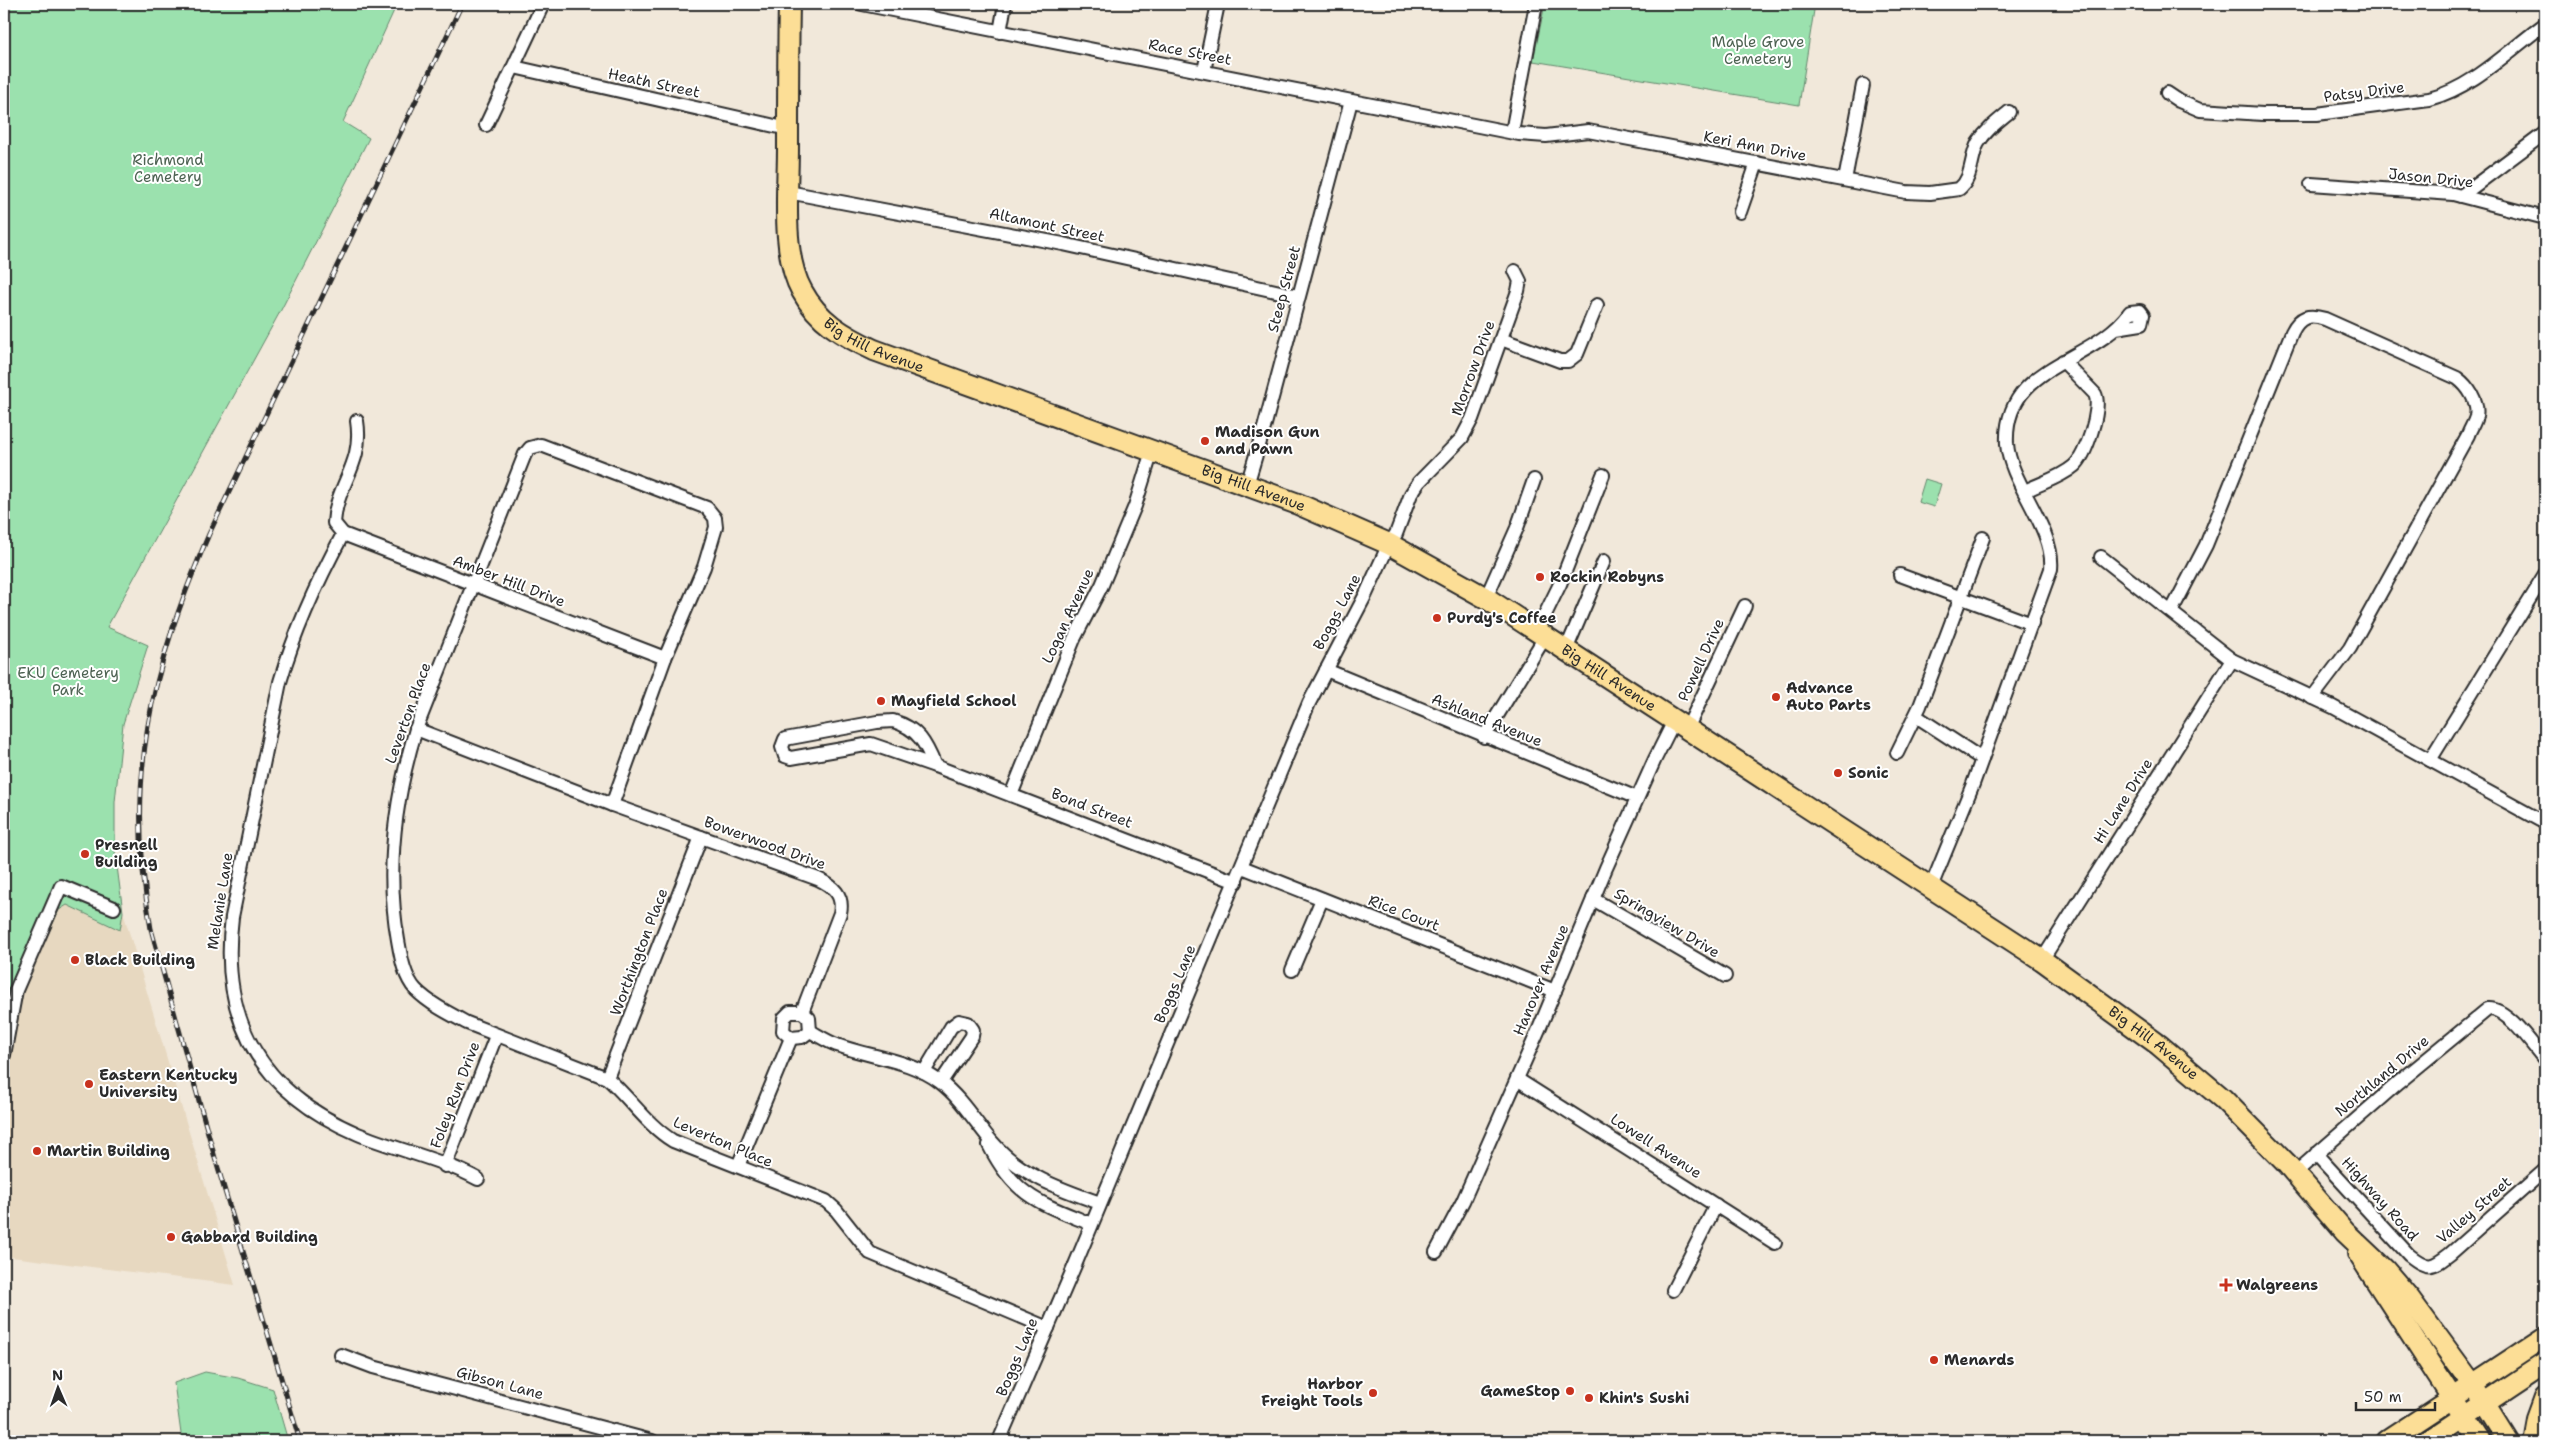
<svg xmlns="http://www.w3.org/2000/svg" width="2549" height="1445" font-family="'Shantell Sans',sans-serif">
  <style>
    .built { fill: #e7d8c0 }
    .green { fill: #9be1ae; stroke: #63866c }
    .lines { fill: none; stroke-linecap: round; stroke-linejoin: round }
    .street-casing { stroke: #2b2b2b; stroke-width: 16 }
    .primary-casing { stroke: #2b2b2b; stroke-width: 24 }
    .street { stroke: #fff; stroke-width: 12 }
    .primary { stroke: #fcde96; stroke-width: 20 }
    .rail-casing { stroke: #2b2b2b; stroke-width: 5 }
    .rail { stroke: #fff; stroke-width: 3; stroke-dasharray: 9; stroke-linecap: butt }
    .poi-dot { fill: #c8321e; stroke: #fff; stroke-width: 2 }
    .labels { text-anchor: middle; stroke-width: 4; stroke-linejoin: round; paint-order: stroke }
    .park-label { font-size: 15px; fill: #4d6252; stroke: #fff }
    .street-label { font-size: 15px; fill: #2b2b2b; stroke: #fff }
    .poi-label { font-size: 15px; font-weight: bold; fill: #2b2b2b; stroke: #fff; text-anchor: start }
  </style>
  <rect width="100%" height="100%" fill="#f1e8da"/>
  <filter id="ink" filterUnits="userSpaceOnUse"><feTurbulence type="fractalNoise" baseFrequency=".02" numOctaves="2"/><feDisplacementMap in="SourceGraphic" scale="10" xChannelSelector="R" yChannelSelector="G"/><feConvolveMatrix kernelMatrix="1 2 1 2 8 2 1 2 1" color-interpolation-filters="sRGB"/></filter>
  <g filter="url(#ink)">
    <path class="built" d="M 4,580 L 148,645 L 123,724 L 115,802 L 115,851 L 123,912 L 235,1285 L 4,1256 Z"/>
    <g class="green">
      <path d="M 4,4 L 397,4 L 343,122 L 369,138 L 281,310 L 107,627 L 148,645 L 123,724 L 115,802 L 115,851 L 123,912 L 120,930 L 67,905 L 59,910 L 23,989 L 4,1025 Z"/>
      <path d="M 1545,4 L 1815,4 L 1799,105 L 1533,61 Z"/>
      <path d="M 1925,479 L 1941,484 L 1934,507 L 1918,502 Z"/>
      <path d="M 205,1372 L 238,1378 L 273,1389 L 288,1441 L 182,1441 L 174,1383 Z"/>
    </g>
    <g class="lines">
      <defs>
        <g id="street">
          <path d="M 862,4 L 1519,134 L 1546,136 L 1588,131 L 1906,192 L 1930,193 L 1959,189 C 1973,178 1970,158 1978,143 C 1986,130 1998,121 2009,112"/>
          <path d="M 1000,32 L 1005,4"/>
          <path d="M 514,67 L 788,129"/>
          <path d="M 1204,71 L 1218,4"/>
          <path d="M 2167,93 L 2179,101 L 2200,110 L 2263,114 L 2317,114 L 2429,99 C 2473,88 2509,50 2545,24"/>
          <path d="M 486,125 L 543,4"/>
          <path d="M 1512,132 L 1536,4"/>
          <path d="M 1845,180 L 1863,85"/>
          <path d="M 2311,184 L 2453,194 L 2545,218"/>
          <path d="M 788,192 L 1063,244 L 1298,296"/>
          <path d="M 2461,196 L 2545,133"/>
          <path d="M 1740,212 L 1757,163"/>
          <path d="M 1501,339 L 1560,361 L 1568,361 L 1577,354 L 1597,305"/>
          <path d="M 357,421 C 364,465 336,484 334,523 L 343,534 L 665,658"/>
          <path d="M 1247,485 L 1264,428 L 1351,101"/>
          <path d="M 2025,491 C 2041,483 2060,478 2074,466 C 2086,456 2102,408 2095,394 L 2063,361"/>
          <path d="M 343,534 C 317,582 295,630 280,682 L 232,917 C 219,1021 261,1093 358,1134 C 397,1150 441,1159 478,1179"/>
          <path d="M 2101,557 L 2232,660 L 2333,707 L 2545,823"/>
          <path d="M 1900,575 L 2032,624"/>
          <path d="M 1486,598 L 1517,528 L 1534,480"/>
          <path d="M 2172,610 L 2206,545 L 2292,332 C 2300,316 2309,314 2325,319 L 2457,378 C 2468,386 2479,402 2476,416 C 2475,422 2470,429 2468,435 L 2350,648 L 2312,698"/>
          <path d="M 1537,631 L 1560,584 L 1603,475"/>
          <path d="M 1566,650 L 1604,561"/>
          <path d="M 1326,670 L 1637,798"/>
          <path d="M 1916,716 L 1982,759"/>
          <path d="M 893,721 C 918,728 926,744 935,766 L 871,744 L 791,758 L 785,756 L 782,747 L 785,739 L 877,722 Z"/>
          <path d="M 416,729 L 612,805 L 818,879 C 833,886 844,895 840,913 L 802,1012"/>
          <path d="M 1687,729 L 1745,606"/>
          <path d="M 1484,737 L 1545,637"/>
          <path d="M 1897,753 L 1920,706 L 1983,538"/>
          <path d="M 2430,760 L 2545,574"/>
          <path d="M 935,766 L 1236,882"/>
          <path d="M 1011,795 L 1074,639 L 1102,585 L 1135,506 L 1152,451"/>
          <path d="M 612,805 L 665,658 L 704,567 L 716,527 L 715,518 L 707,508 L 541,445 L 530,448 L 525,454 L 416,729 C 395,798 385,869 398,940 C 401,957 404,977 416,990 C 430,1004 450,1014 467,1023 L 607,1078 C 630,1098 647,1125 673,1141 L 826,1201 L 836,1210 L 870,1253 L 1048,1328"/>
          <path d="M 1242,867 L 1555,991"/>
          <path d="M 1931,887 L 1973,784 L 2051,569 C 2055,529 2010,483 2007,444 C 2003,363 2094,364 2130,312 L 2140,311 L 2143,315 L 2141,324 L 2116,328"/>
          <path d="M 1593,899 L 1725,976"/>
          <path d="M 2042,960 L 2232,660"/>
          <path d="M 1292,970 L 1322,899"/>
          <path d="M 810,1031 C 819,1036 828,1042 837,1045 C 872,1058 909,1059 940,1082 C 961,1098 975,1122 992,1142 C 1020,1175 1060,1189 1100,1203"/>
          <path d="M 791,1038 L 783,1031 L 784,1018 L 790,1012 L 802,1012"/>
          <path d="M 791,1038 L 802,1037 L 810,1031 L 809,1018 L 802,1012"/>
          <path d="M 4,1055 L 16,990 L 61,886 L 114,908"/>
          <path d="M 924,1072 L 951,1027 L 959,1021 L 968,1023 L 973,1030 L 972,1036 L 941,1082"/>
          <path d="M 607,1078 L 701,837"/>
          <path d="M 1517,1079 L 1775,1243"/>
          <path d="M 989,1145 C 1015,1197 1040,1203 1091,1224"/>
          <path d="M 2316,1154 L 2409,1255 C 2428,1270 2432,1268 2450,1254 L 2545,1170"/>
          <path d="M 445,1166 L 496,1036"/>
          <path d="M 738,1166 L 791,1038"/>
          <path d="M 2295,1173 L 2398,1083 L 2488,1009 C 2507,1007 2533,1046 2545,1060"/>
          <path d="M 1436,1252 L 1463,1201 L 1539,1029 L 1606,868 L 1655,759 L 1674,721"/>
          <path d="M 1673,1290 L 1716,1205"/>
          <path d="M 341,1355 L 373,1367 L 652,1441"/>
          <path d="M 999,1441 L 1075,1265 L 1309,703 L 1366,594 L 1389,544 L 1396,534 L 1411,494 L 1419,482 L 1462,438 L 1472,419 L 1518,291 L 1520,281 L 1515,271"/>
        </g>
        <g id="primary">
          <path id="s1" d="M 789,4 C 788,52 788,100 788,149 C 788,190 781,254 802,291 C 818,321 844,336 874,350 L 1298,504 L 1389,544 L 1486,598 L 2042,960 L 2159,1045 L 2223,1099 L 2287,1164 L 2345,1232 L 2385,1270 L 2409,1298 L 2473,1385 L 2508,1441"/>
          <path d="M 2358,1253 L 2480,1441"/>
          <path d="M 2387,1441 L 2545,1337"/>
          <path d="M 2428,1441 L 2545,1363"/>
          <path d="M 2533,1441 L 2537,1419 L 2545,1397"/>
        </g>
      </defs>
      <use href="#street" class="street-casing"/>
      <use href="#primary" class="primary-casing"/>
      <use href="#street" class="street"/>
      <use href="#primary" class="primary"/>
      <defs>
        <path id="rail" d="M 300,1441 L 215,1158 L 151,929 C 124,778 150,672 209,534 L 462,4"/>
      </defs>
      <use href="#rail" class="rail-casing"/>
      <use href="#rail" class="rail"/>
    </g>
  </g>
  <g class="poi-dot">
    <circle cx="1205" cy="441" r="5"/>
    <circle cx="1540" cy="577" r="5"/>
    <circle cx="1437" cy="618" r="5"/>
    <circle cx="1776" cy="697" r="5"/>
    <circle cx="881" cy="701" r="5"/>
    <circle cx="1838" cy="773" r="5"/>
    <circle cx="85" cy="854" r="5"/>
    <circle cx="75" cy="960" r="5"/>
    <circle cx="89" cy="1084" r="5"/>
    <circle cx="37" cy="1151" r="5"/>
    <circle cx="171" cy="1237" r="5"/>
    <path d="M2223.5 1277.5h5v5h5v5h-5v5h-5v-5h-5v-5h5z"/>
    <circle cx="1934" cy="1360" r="5"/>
    <circle cx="1570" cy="1391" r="5"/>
    <circle cx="1373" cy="1393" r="5"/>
    <circle cx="1589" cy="1398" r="5"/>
  </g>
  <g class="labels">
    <g class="park-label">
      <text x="1758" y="47">Maple Grove<tspan x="1758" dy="17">Cemetery</tspan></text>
      <text x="168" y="165">Richmond<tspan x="168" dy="17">Cemetery</tspan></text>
      <text x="68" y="678">EKU Cemetery<tspan x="68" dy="17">Park</tspan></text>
    </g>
    <g class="street-label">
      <text transform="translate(1190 52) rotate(11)" y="5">Race Street</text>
      <text transform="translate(654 83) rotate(12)" y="5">Heath Street</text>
      <text transform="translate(2364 92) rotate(-7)" y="5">Patsy Drive</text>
      <text transform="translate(1755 146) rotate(11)" y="5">Keri Ann Drive</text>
      <text transform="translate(2431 178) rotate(6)" y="5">Jason Drive</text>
      <text transform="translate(1047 225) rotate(12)" y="5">Altamont Street</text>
      <text transform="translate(1284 289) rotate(-75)" y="5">Steep Street</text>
      <text dy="5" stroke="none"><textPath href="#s1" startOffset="382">Big Hill Avenue</textPath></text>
      <text transform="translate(1473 368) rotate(-70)" y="5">Morrow Drive</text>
      <text dy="5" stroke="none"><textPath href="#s1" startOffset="788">Big Hill Avenue</textPath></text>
      <text transform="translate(509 581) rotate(21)" y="5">Amber Hill Drive</text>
      <text transform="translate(1337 612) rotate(-62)" y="5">Boggs Lane</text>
      <text transform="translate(1068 616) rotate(-65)" y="5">Logan Avenue</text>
      <text transform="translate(1701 660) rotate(-65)" y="5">Powell Drive</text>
      <text dy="5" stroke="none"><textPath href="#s1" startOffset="1192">Big Hill Avenue</textPath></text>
      <text transform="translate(408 713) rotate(-70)" y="5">Leverton Place</text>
      <text transform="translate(1487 720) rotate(22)" y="5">Ashland Avenue</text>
      <text transform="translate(2123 801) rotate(-58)" y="5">Hi Lane Drive</text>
      <text transform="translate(1092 808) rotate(21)" y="5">Bond Street</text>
      <text transform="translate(765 843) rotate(20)" y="5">Bowerwood Drive</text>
      <text transform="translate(220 901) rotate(-81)" y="5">Melanie Lane</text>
      <text transform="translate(1404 913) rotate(21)" y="5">Rice Court</text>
      <text transform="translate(1667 923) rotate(31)" y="5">Springview Drive</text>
      <text transform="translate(639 952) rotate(-69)" y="5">Worthington Place</text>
      <text transform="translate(1541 980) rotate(-67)" y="5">Hanover Avenue</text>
      <text transform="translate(1175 984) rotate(-67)" y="5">Boggs Lane</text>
      <text dy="5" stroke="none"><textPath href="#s1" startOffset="1848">Big Hill Avenue</textPath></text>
      <text transform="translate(2382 1076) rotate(-40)" y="5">Northland Drive</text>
      <text transform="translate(455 1095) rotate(-69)" y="5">Foley Run Drive</text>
      <text transform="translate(723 1142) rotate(23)" y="5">Leverton Place</text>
      <text transform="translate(1656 1146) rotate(33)" y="5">Lowell Avenue</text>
      <text transform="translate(2380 1199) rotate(48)" y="5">Highway Road</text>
      <text transform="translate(2474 1210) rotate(-41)" y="5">Valley Street</text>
      <text transform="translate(1017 1357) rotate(-67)" y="5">Boggs Lane</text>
      <text transform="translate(500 1383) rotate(15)" y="5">Gibson Lane</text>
    </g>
    <g class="poi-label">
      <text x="1215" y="437">Madison Gun<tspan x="1215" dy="17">and Pawn</tspan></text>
      <text x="1550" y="582">Rockin Robyns</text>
      <text x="1447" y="623">Purdy's Coffee</text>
      <text x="1786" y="693">Advance<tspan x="1786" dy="17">Auto Parts</tspan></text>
      <text x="891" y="706">Mayfield School</text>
      <text x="1848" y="778">Sonic</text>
      <text x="95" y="850">Presnell<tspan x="95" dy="17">Building</tspan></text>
      <text x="85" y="965">Black Building</text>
      <text x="99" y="1080">Eastern Kentucky<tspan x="99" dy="17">University</tspan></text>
      <text x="47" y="1156">Martin Building</text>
      <text x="181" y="1242">Gabbard Building</text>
      <text x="2236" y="1290">Walgreens</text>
      <text x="1944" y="1365">Menards</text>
      <text x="1363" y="1389" text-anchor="end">Harbor<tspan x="1363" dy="17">Freight Tools</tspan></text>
      <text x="1560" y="1396" text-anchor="end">GameStop</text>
      <text x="1599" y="1403">Khin's Sushi</text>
    </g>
  </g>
  <rect width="2549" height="1445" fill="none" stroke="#fff" stroke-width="20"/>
  <rect x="10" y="10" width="2529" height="1425" fill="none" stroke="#2b2b2b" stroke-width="2" filter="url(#ink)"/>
  <g transform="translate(58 1388) rotate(358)" stroke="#ffffff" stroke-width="4" paint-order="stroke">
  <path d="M0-4L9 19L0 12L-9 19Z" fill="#2b2b2b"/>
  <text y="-8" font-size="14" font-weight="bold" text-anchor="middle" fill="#2b2b2b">N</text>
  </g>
  <path d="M2356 1402v8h79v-8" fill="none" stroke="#2b2b2b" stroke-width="2.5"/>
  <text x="2364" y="1402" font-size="15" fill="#2b2b2b" stroke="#ffffff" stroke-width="4" paint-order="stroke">50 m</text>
</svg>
